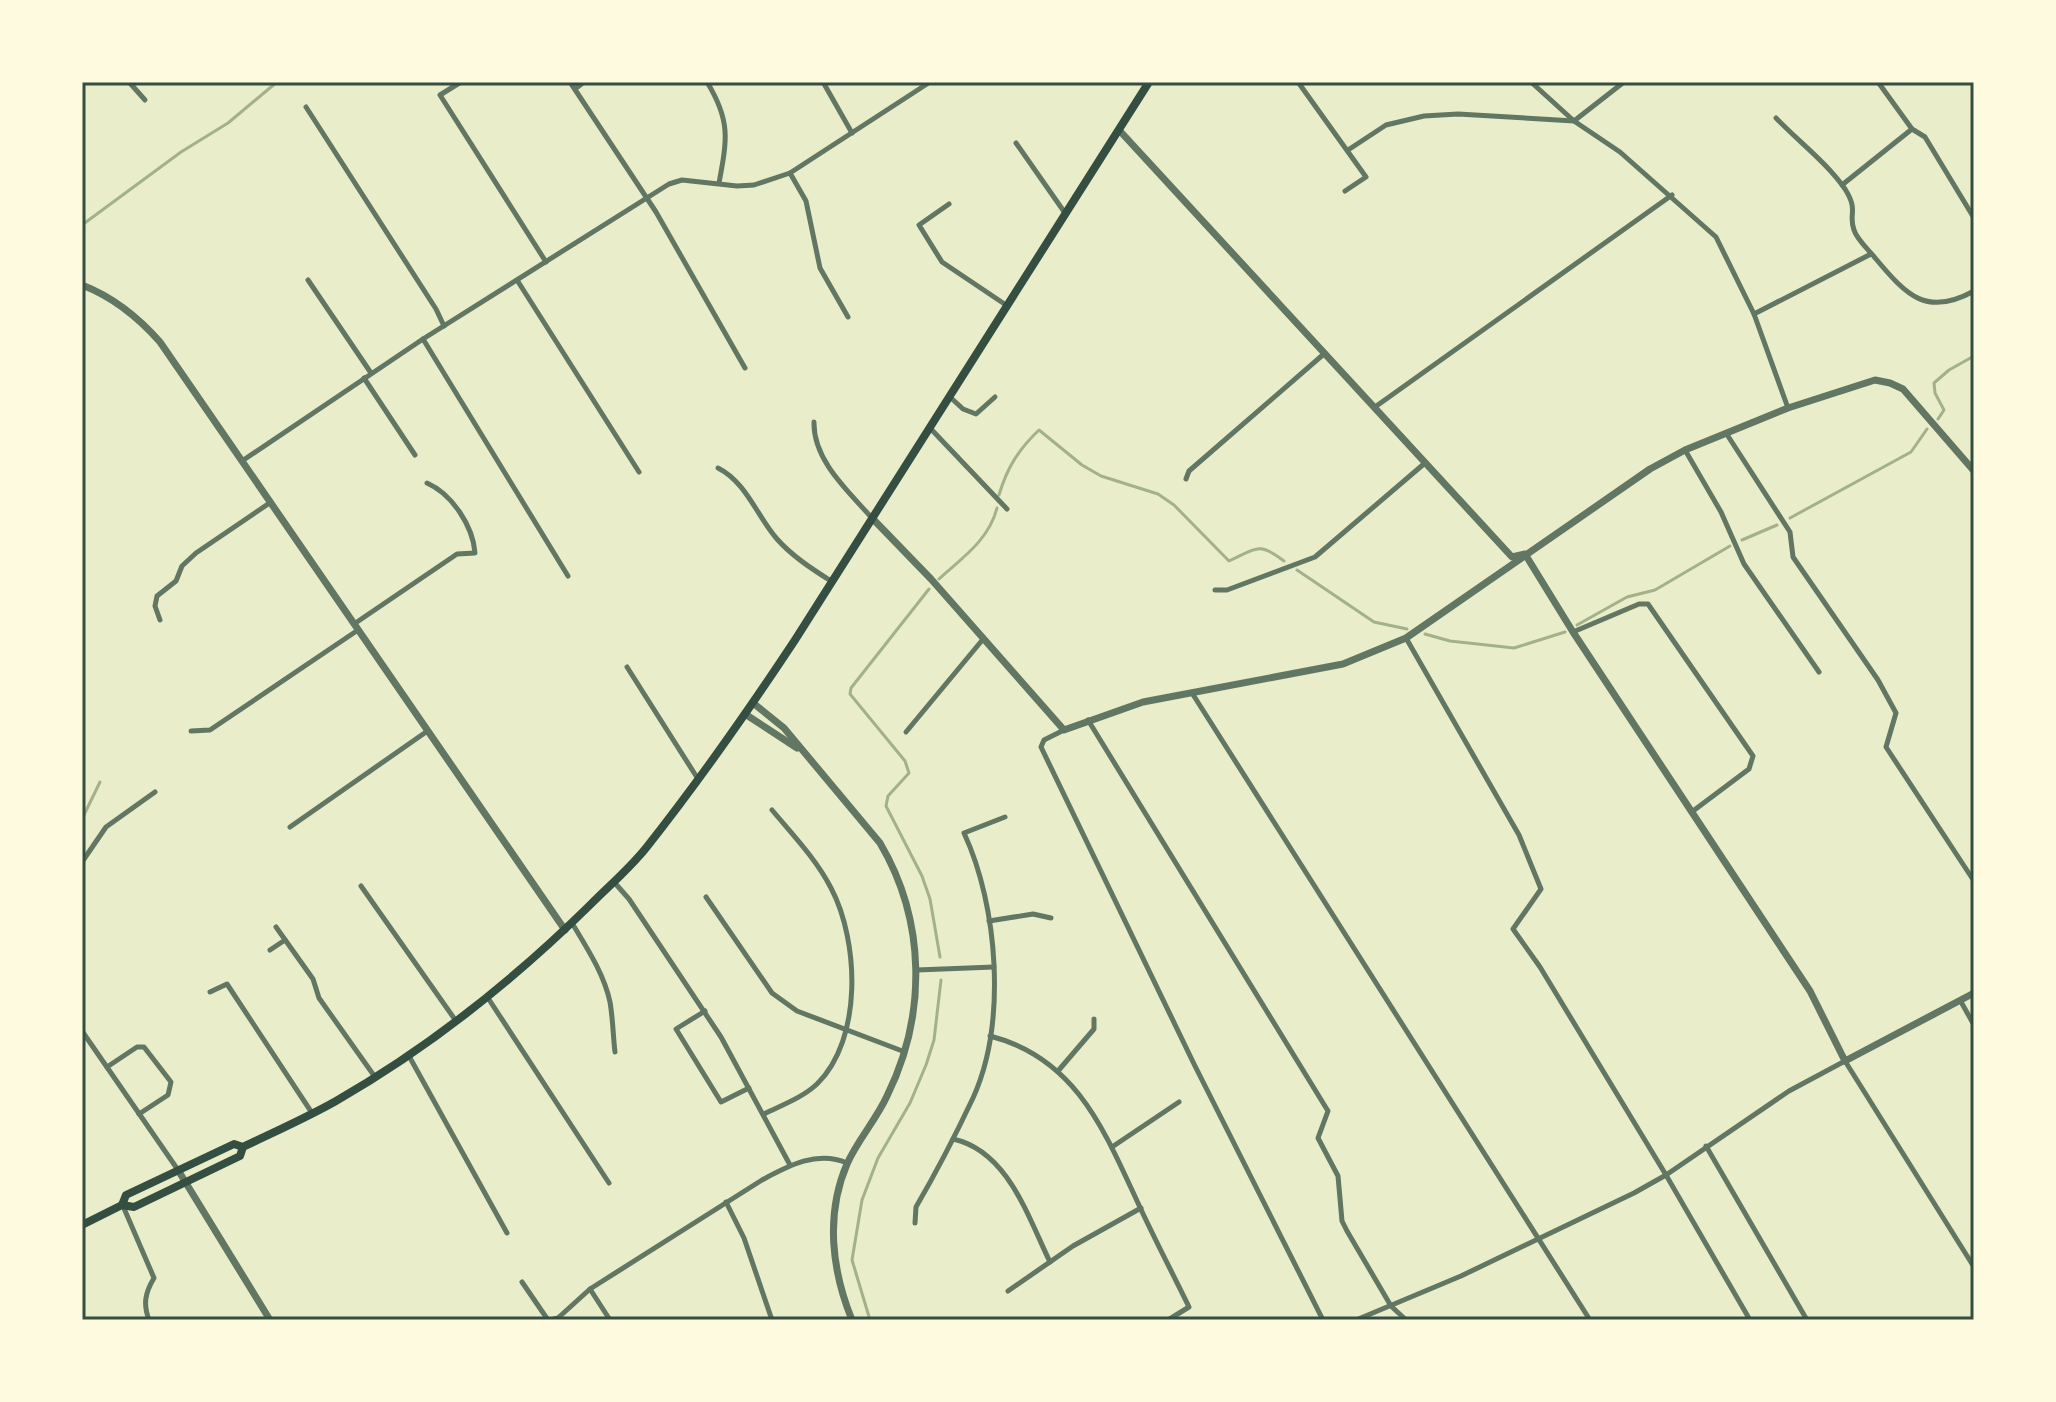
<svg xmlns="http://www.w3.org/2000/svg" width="2056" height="1402" font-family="Jost,sans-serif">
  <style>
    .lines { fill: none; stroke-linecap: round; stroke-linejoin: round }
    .stream { stroke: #a3b18a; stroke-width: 3 }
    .minor { stroke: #617663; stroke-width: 5 }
    .tertiary { stroke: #617663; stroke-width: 7 }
    .secondary { stroke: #344e41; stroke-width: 8 }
    .neatline { fill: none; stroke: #344e41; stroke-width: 3 }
  </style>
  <rect width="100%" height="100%" fill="#e9edc9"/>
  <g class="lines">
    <g class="stream">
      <path d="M 82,225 L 181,152 L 228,123 L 277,82"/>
      <path d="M 1938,419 L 1944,410 L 1935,393 L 1934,383 L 1949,370 L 1974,356"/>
      <path d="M 999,495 C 1007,468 1018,450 1039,430 L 1082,465 L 1101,476 L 1158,494 L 1174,505 L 1229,561 C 1256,549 1258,541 1284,561"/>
      <path d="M 1790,518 L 1911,452 L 1927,429"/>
      <path d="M 1742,540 L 1777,525"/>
      <path d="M 1297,570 L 1374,622 L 1407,629"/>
      <path d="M 939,579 C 962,558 989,540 997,508"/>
      <path d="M 929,589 L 851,688 L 850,694 L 905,761 L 909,773 L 888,796 L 886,806 L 922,876 L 930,899 L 940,957"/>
      <path d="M 1577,625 L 1627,597 L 1655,590 L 1730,546"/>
      <path d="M 1425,634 L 1450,641 L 1514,648 L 1565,632"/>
      <path d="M 82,819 L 100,782"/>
      <path d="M 870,1320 L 852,1260 L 862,1200 L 878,1158 L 910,1103 L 926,1065 L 934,1040 L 941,980"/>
    </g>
    <g class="minor">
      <path d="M 129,82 L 145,100"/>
      <path d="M 461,82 L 440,95 L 546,262"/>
      <path d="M 570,82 L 656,212 L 745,368"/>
      <path d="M 707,82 C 731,121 727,140 719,183"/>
      <path d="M 823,82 L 852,133"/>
      <path d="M 1298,82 L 1366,177 L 1345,191"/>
      <path d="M 1531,82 L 1574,121 L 1624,82"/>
      <path d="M 1878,82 L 1912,129 L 1925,137 L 1974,218"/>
      <path d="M 575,89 L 584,82"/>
      <path d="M 306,107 L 436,309 L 444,326"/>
      <path d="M 1776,118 C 1798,141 1827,163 1845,189 C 1859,211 1848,214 1854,230 C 1857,240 1870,251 1876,259 C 1907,296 1927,317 1974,291"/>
      <path d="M 1016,143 L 1065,213"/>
      <path d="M 1348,150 L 1386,125 L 1424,116 L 1458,114 L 1574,121 L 1620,152 L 1716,237 L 1754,314 L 1788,408"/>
      <path d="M 790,173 L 806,201 L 820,268 L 848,317"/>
      <path d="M 1842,185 L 1912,129"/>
      <path d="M 949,204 L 919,225 L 942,262 L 1006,305"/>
      <path d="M 308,280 L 371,373"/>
      <path d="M 517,280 L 639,472"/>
      <path d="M 1754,314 L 1871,254"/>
      <path d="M 423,339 L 568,576"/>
      <path d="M 364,378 L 415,455"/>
      <path d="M 950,397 L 963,409 L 976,414 L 995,397"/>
      <path d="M 1375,407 L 1672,195"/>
      <path d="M 814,422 C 813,460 848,491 871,517"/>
      <path d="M 930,428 L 1007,509"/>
      <path d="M 1726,433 L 1790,532 L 1793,557 L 1878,680 L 1896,713 L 1886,747 L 1974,881"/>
      <path d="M 1685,450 L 1721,512 L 1744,564 L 1819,672"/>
      <path d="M 242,461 L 423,339 L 669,184 L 682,180 L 737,186 L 754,185 L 790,173 L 930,82"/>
      <path d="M 718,468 C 746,482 757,516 777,539 C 792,556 812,569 831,581"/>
      <path d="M 1186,479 L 1189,471 L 1325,353"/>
      <path d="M 1215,590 L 1227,590 L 1315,557 L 1425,463"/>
      <path d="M 160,620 L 155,606 L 157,596 L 176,581 L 182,566 L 196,553 L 271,502"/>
      <path d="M 354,624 L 457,554 L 475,553 C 473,526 452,494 427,483"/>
      <path d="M 1573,632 L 1639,604 L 1648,604 L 1753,756 L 1749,769 L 1693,811"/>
      <path d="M 1406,638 L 1519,835 L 1541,889 L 1513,929 L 1540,967 L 1666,1175 L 1750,1320"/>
      <path d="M 627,667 L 698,779"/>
      <path d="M 1192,693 L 1590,1320"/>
      <path d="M 1088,720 L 1328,1111 L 1318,1138 L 1338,1176 L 1342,1221 L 1347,1231 L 1391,1306 L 1406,1320"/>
      <path d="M 1064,730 L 1044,740 L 1041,747 L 1194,1064 L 1323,1320"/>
      <path d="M 191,731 L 210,730 L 358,630"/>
      <path d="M 906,732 L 984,638"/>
      <path d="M 290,827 L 426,732"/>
      <path d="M 82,862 L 106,827 L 155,792"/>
      <path d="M 614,882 L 629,899 L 721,1037 L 790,1165"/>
      <path d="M 361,886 L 456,1021"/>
      <path d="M 706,897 L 772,993 L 797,1011 L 905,1052"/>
      <path d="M 989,921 L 1033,914 L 1051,918"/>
      <path d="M 572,923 C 587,948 604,974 610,1002 C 613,1019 613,1036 615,1052"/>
      <path d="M 276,927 L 313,979 L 319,998 L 375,1077"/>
      <path d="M 270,950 L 285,940"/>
      <path d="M 917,970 L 994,967"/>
      <path d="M 210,992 L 227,984 L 312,1113"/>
      <path d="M 488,998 L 609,1183"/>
      <path d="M 1960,1000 L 1974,1025"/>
      <path d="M 705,1011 L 676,1029 L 721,1102 L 749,1088"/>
      <path d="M 82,1031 L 178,1170"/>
      <path d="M 990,1036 C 1076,1058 1104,1130 1138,1203 C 1154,1238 1172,1272 1189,1307 L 1168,1320"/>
      <path d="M 409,1056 L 507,1233"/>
      <path d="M 107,1067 L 137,1047 L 144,1047 L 171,1082 L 168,1095 L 139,1114"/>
      <path d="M 1058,1071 L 1094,1029 L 1094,1019"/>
      <path d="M 764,1114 C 782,1105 802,1098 817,1084 C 863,1039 859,941 831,888 C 816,859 793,835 772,810"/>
      <path d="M 953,1139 C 1008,1151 1028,1217 1050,1262"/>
      <path d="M 1706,1146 L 1807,1320"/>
      <path d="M 1112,1147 L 1179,1102"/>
      <path d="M 726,1202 L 744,1238 L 772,1320"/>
      <path d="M 123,1206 L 154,1278 C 145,1293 143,1304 149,1320"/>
      <path d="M 915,1223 L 916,1207 C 937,1171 956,1134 973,1098 C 1007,1023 998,906 964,833 L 1005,817"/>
      <path d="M 522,1282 L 548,1320"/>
      <path d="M 590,1289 L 610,1320"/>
      <path d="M 1008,1291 L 1073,1246 L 1141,1208"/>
      <path d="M 550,1320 L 558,1318 L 590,1289 L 762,1180 C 788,1166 817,1150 847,1163"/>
      <path d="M 1356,1320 L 1461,1276 L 1634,1193 L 1666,1175 L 1789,1091 L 1845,1061 L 1974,1267"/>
    </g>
    <g class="tertiary">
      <path d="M 1119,130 L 1512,557 L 1525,554 L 1573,632 L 1810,991 L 1845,1061 L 1974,993"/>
      <path d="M 82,285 C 113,297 138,317 160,342 L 565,930"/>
      <path d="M 872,518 L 931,579 L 1064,730 L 1143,702 L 1343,664 L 1406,638 L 1650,469 L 1685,450 L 1788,408 L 1875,380 L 1890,383 L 1903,389 L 1974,471"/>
      <path d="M 753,703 L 784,728 L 880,843 C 926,921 927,1015 887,1096 C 876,1120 857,1141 847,1164 C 825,1215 832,1271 852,1320"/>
      <path d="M 745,714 L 797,748"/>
      <path d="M 178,1170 L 270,1320"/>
    </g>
    <g class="secondary">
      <path d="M 122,1205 L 126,1195 L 234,1144 L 243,1147"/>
      <path d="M 82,1225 L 122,1205 L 134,1207 L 240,1156 L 243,1147 C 274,1132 306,1118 336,1101 C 430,1047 514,980 591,904 C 609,886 630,868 646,848 C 699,781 748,711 795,640 L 1149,82"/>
    </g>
  </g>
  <rect width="2056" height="1402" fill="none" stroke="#fefae0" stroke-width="168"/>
  <rect x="84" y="84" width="1888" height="1234" class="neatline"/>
</svg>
